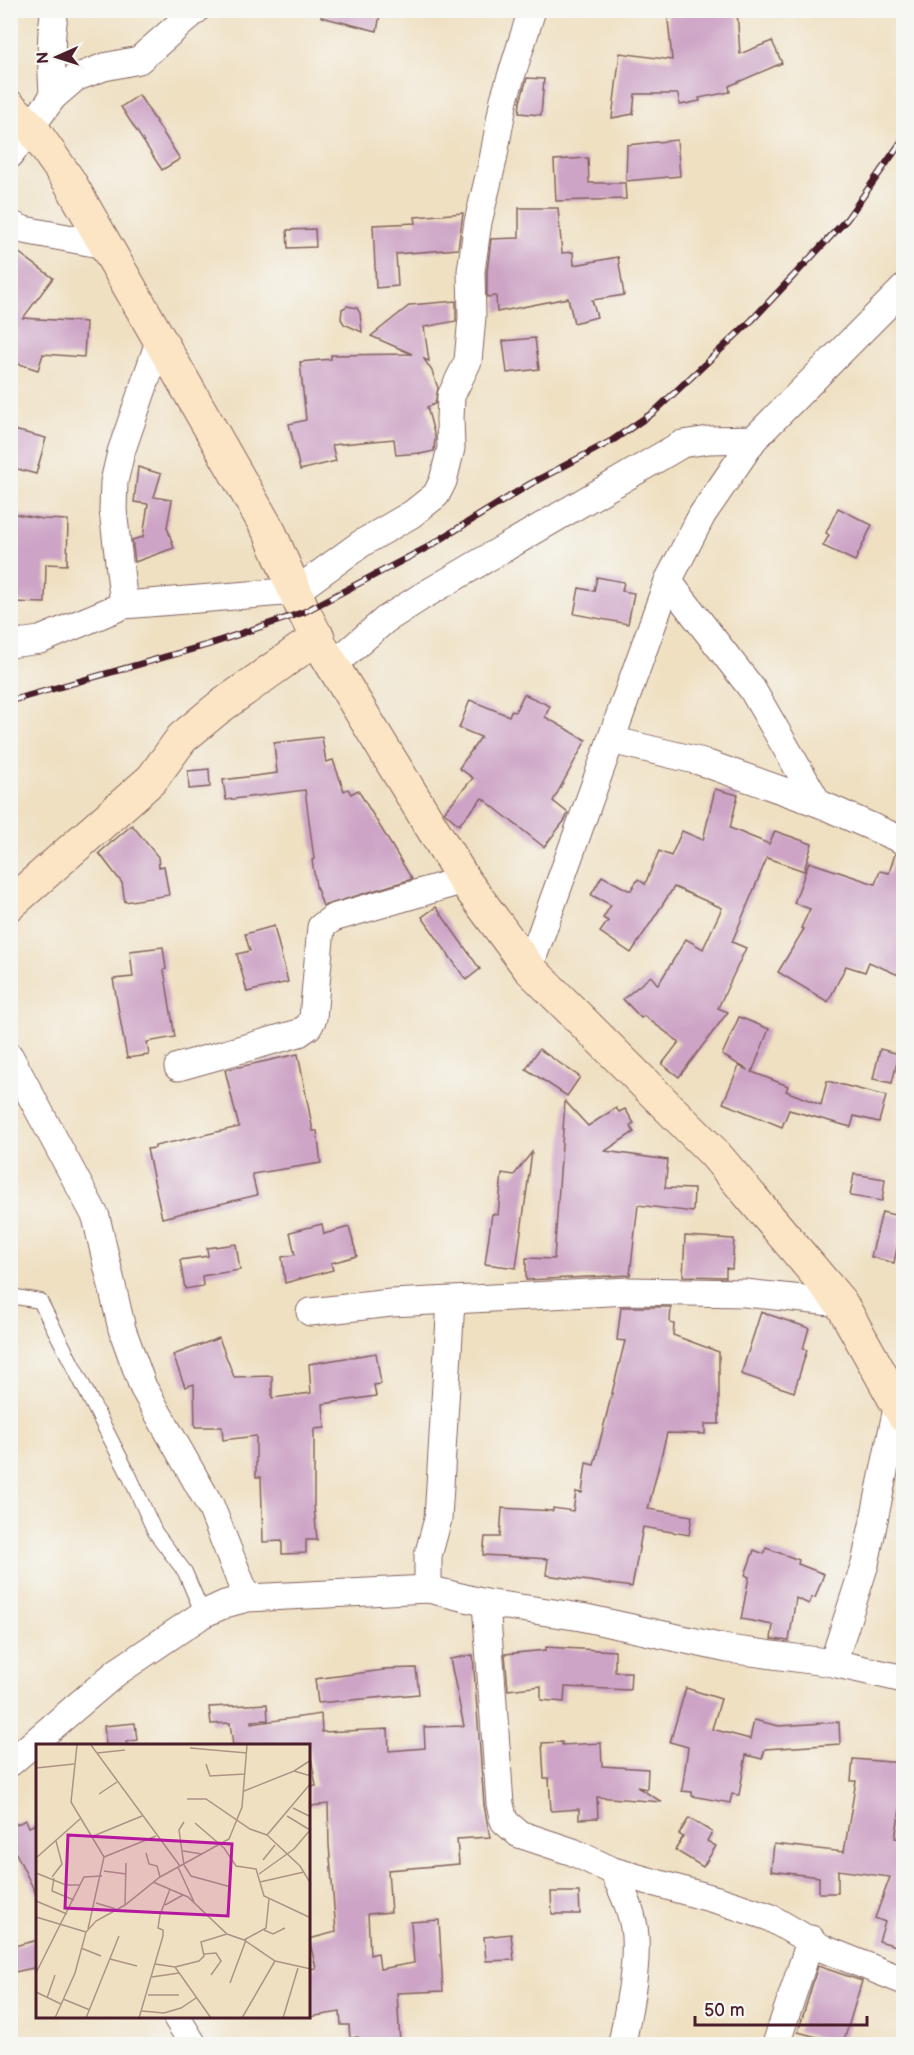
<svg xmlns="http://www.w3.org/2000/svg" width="914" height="2055" font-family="'Balsamiq Sans',sans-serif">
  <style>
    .building { fill: #cda4c6 }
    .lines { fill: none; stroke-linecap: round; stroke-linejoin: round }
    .lane-casing { stroke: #846360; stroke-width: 16 }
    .street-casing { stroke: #846360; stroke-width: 29 }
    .secondary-casing { stroke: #846360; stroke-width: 35 }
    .lane { stroke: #fff; stroke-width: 14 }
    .street { stroke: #fff; stroke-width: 27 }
    .secondary { stroke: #fce5c4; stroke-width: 33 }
    .rail-casing { stroke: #4a1f2b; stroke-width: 7 }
    .rail { stroke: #f6f6f2; stroke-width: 4.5; stroke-dasharray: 14; stroke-linecap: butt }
    .inset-road { fill: none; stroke: #ad9386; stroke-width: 1.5 }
    .view { fill: #b5179e; fill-opacity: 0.15; stroke: #b5179e; stroke-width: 3 }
    .inset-edge { fill: none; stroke: #4a1f2b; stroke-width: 3 }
  </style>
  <rect width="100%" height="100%" fill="#f6f6f2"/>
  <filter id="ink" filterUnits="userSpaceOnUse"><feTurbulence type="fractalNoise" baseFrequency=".0167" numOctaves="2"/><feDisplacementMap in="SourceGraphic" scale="12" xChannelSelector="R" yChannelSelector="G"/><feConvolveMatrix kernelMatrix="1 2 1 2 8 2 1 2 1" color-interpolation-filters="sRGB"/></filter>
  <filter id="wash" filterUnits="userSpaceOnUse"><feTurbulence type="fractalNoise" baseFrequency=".008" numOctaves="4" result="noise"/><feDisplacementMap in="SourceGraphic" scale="24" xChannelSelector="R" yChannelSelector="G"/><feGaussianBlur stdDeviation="1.35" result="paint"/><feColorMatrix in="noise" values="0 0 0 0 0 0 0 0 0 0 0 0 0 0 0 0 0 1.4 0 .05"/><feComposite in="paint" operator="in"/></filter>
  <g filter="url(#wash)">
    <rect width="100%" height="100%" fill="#efe0c2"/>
    <g id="blocks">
      <g class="building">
        <path d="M 322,10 L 381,10 L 377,31 L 321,17 Z"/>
        <path d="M 667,10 L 737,10 L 740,54 L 772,41 L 782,63 L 729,86 L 730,92 L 699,98 L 700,101 L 680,105 L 678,94 L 635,94 L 633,114 L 612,118 L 620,53 L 672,60 Z"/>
        <path d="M 527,78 L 544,79 L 541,115 L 519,113 L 520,102 Z"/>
        <path d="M 139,95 L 180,159 L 162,170 L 121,107 Z"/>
        <path d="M 677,140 L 680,176 L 626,181 L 627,145 Z"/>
        <path d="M 588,158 L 589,183 L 625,183 L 626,199 L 556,201 L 554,160 Z"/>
        <path d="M 519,208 L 558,208 L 562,253 L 573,252 L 574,265 L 618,257 L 624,295 L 592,300 L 597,317 L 574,323 L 568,298 L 497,312 L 496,296 L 487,297 L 487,272 L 491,239 L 519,238 Z"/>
        <path d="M 463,213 L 458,249 L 396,254 L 398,286 L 376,288 L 373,225 L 416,223 L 415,217 Z"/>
        <path d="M 315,229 L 316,247 L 288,248 L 287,230 Z"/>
        <path d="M 10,246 L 53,278 L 23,318 L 86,322 L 84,357 L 43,354 L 38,370 L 10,361 Z"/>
        <path d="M 456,301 L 456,321 L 424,327 L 429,361 L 424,359 L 432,371 L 438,388 L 435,404 L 427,407 L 435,437 L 434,451 L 420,454 L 420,453 L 396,455 L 394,439 L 332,445 L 336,461 L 300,470 L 289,424 L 306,420 L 300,362 L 331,359 L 331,355 L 412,354 L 371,336 L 410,305 Z"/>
        <path d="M 347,306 L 357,308 L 360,313 L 362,332 L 344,324 L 341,319 L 342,309 Z"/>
        <path d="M 535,338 L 539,369 L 507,373 L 503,341 Z"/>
        <path d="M 10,429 L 46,438 L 36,474 L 10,467 Z"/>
        <path d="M 138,467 L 161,474 L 154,497 L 172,500 L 167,527 L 174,548 L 135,562 L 132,540 L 143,537 L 148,504 L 134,502 Z"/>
        <path d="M 838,508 L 872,525 L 855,561 L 823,546 L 829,535 L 826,533 Z"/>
        <path d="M 10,513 L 43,519 L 68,520 L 67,565 L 46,564 L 45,603 L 10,602 Z"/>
        <path d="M 597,577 L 624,582 L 622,591 L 634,593 L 628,624 L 574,614 L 579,588 L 594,591 Z"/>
        <path d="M 524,694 L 550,706 L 545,717 L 586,740 L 553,801 L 568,813 L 565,820 L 544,847 L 482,798 L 459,825 L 444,812 L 473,778 L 459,768 L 481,737 L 459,728 L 470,700 L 509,716 L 511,711 L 515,712 Z"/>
        <path d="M 322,737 L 326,762 L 333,760 L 344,791 L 348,789 L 351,794 L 358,790 L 412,879 L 323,906 L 316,886 L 312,860 L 314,859 L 305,790 L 226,800 L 223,780 L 277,773 L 274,743 Z"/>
        <path d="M 209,769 L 210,787 L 189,789 L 188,771 Z"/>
        <path d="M 715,789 L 738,795 L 730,828 L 769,844 L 775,831 L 812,844 L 804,871 L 767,858 L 732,942 L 746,948 L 718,1008 L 728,1012 L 679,1077 L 662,1064 L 679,1042 L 644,1016 L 641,1018 L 623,999 L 651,976 L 658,985 L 686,939 L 703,949 L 722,908 L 674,887 L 631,953 L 600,932 L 608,921 L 603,918 L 611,905 L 591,895 L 602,876 L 628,890 L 631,890 L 638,879 L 645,884 L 659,851 L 671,856 L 682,831 L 703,840 Z"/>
        <path d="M 132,825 L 158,857 L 159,867 L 164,866 L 169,895 L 125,902 L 122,883 L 99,853 Z"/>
        <path d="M 895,854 L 903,856 L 903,977 L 869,962 L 865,972 L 846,966 L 828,1002 L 778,972 L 804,929 L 801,928 L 810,909 L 794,903 L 809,862 L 875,884 L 880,871 L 889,873 Z"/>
        <path d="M 436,907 L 480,969 L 466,980 L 422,917 Z"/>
        <path d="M 274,926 L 288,982 L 247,992 L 237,954 L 250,951 L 245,934 Z"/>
        <path d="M 163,947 L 166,969 L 164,970 L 175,1037 L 147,1042 L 149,1055 L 127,1058 L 113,979 L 133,977 L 130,951 Z"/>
        <path d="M 739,1017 L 769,1029 L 752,1072 L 788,1086 L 786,1091 L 821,1105 L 827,1081 L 886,1096 L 879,1122 L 854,1116 L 851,1127 L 789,1110 L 782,1127 L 723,1103 L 739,1066 L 748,1070 L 722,1055 Z"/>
        <path d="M 539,1049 L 580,1077 L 567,1096 L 526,1069 Z"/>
        <path d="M 880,1049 L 899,1054 L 892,1083 L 873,1079 Z"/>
        <path d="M 298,1054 L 313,1131 L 317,1131 L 321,1163 L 252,1174 L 257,1195 L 162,1218 L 147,1149 L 155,1148 L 155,1146 L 239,1127 L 225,1070 Z"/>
        <path d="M 565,1101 L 588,1126 L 616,1108 L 619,1112 L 625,1109 L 634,1123 L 630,1126 L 634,1132 L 605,1151 L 668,1160 L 665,1188 L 694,1189 L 693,1212 L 638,1205 L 630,1275 L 526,1280 L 526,1258 L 554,1259 Z"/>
        <path d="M 532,1152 L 516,1268 L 485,1264 L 492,1214 L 498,1215 L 502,1173 L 514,1175 Z"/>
        <path d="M 854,1174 L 885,1179 L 882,1201 L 850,1196 Z"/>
        <path d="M 882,1212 L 903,1217 L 894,1263 L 871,1257 Z"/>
        <path d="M 322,1224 L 324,1234 L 349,1227 L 357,1256 L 331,1263 L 333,1270 L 285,1283 L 282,1257 L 295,1255 L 290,1232 Z"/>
        <path d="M 685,1236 L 734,1239 L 732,1269 L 726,1268 L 726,1277 L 683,1276 Z"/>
        <path d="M 236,1244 L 240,1270 L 202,1276 L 203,1286 L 185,1289 L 180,1260 L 208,1256 L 207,1248 Z"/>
        <path d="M 621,1307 L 671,1307 L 670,1323 L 674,1324 L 673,1335 L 719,1352 L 719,1424 L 705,1424 L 705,1434 L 667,1433 L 648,1509 L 692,1516 L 689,1535 L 643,1527 L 632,1587 L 546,1575 L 548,1559 L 483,1555 L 485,1537 L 500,1537 L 502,1508 L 553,1511 L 553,1508 L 573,1511 L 576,1492 L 582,1493 L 586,1463 L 594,1465 L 625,1341 L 617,1340 Z"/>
        <path d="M 761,1312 L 809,1328 L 803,1349 L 807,1350 L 794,1392 L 741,1374 Z"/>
        <path d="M 219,1338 L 234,1377 L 272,1376 L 272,1398 L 311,1393 L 309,1364 L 376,1353 L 381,1384 L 374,1385 L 376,1396 L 323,1404 L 325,1428 L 314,1429 L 314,1506 L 317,1540 L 306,1540 L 306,1553 L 282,1554 L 282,1541 L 263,1542 L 261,1477 L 256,1477 L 256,1436 L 223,1440 L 222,1427 L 195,1427 L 194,1384 L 185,1387 L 173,1355 Z"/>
        <path d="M 766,1548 L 799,1560 L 798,1564 L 824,1574 L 815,1598 L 812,1597 L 809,1604 L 796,1598 L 789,1641 L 771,1639 L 773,1625 L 741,1619 L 749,1577 L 745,1575 L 754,1550 L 764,1554 Z"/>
        <path d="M 546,1647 L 615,1651 L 615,1672 L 631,1672 L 630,1690 L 565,1687 L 564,1702 L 541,1700 L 541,1686 L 508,1690 L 505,1654 L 546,1650 Z"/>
        <path d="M 473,1655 L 484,1805 L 490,1837 L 457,1839 L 459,1864 L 388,1870 L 391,1912 L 368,1914 L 370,1955 L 378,1953 L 380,1969 L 414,1963 L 411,1922 L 439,1920 L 443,1991 L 397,1993 L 400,2044 L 359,2044 L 358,2037 L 350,2038 L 349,2025 L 341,2025 L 340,2012 L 309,2017 L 309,1969 L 316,1968 L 309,1939 L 336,1932 L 329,1845 L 328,1804 L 311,1806 L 309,1787 L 316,1786 L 309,1746 L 233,1746 L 230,1723 L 211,1724 L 209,1707 L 267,1704 L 268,1720 L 251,1721 L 251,1724 L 321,1714 L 322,1732 L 388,1729 L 389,1751 L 425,1748 L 424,1727 L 464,1726 L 450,1659 Z"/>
        <path d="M 416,1668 L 419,1694 L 318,1703 L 315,1679 L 384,1670 L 383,1669 Z"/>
        <path d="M 686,1688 L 721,1699 L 712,1729 L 750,1739 L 754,1720 L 779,1726 L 839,1722 L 840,1744 L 765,1749 L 762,1759 L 746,1755 L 739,1795 L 732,1794 L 730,1803 L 692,1796 L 692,1792 L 682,1791 L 688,1747 L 670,1742 Z"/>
        <path d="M 135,1723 L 137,1740 L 126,1742 L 127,1746 L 106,1746 L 104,1726 Z"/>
        <path d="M 562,1742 L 562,1745 L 601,1743 L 602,1766 L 648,1769 L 647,1789 L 637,1787 L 662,1802 L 597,1797 L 598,1818 L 579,1819 L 579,1809 L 551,1811 L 549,1778 L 544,1778 L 542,1743 Z"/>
        <path d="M 853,1759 L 903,1763 L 903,1798 L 902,1798 L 895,1838 L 903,1839 L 903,1948 L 879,1941 L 885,1922 L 875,1918 L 890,1877 L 838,1870 L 838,1893 L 819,1893 L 819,1877 L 771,1871 L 774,1844 L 844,1852 L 856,1781 L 851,1781 Z"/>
        <path d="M 689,1818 L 712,1832 L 707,1841 L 716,1846 L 703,1867 L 675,1850 L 683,1837 L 679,1834 Z"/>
        <path d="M 26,1820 L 29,1827 L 38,1823 L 38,1898 L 10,1841 L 10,1827 Z"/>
        <path d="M 551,1892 L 579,1892 L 580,1914 L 552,1914 Z"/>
        <path d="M 511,1934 L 514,1960 L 486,1961 L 484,1937 Z"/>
        <path d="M 38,1940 L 38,1967 L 10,1973 L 10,1947 Z"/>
        <path d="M 818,1966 L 862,1981 L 843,2044 L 798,2032 Z"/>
      </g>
    </g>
  </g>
  <g filter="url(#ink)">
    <use href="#blocks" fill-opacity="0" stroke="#846360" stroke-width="1.5"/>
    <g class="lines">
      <defs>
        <path id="lane" d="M 10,1296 L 40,1301 L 130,1477 L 155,1532 L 185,1572 L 203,1614"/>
        <g id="street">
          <path d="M 53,97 C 52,68 49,39 55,10"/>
          <path d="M 10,155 L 53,97 L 75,78 L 104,67 L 139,60 L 196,10"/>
          <path d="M 10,224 L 24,230 L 105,245"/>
          <path d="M 668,581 L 752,689 L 818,803"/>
          <path d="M 124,605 L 113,510 L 114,482 L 121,452 L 160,339"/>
          <path d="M 10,644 L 40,640 L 124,605 L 296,591 L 362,543 L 412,514 L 436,495 L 443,481 L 451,448 L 450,419 L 451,396 L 468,361 L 472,317 L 471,271 L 478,222 L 493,160 L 504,99 L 532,10"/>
          <path d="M 333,665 L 385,620 L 421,597 L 682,444 L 709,440 L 754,439"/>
          <path d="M 611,740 L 699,761 L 818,803 L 904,841"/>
          <path d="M 529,968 L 668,581 L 702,515 L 754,439 L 904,288"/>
          <path d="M 10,1057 L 96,1217 L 122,1329 L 143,1387 L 211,1507 L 247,1598"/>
          <path d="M 178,1067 L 299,1033 L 309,1026 L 313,1018 L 321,927 L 333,918 L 464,880"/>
          <path d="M 310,1312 L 391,1303 L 629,1291 L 745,1293 L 841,1303"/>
          <path d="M 428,1589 L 428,1556 L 438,1519 L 451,1301"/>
          <path d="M 486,1603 L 500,1804 L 504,1821 L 519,1834 L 573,1852 L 613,1871 L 721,1901 L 769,1917 L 824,1949 L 904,1981"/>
          <path d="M 833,1663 L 865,1564 L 898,1403"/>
          <path d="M 10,1763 L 117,1672 L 203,1614 L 225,1604 L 247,1598 L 428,1589 L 486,1603 L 581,1617 L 728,1649 L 833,1663 L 904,1679"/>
          <path d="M 613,1871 C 623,1892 634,1914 635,1937 C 637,1973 628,2010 622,2044"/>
          <path d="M 177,2018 L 193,2044"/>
          <path d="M 776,2044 L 811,1939"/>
        </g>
        <g id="secondary">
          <path d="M 10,107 L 32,128 L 69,181 L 270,533 L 304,612 L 322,648 L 464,880 L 529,968 L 714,1153 L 841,1303 L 904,1416"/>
          <path d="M 10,904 L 152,779 L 182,738 L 217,709 L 318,637"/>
        </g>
      </defs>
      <use href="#lane" class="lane-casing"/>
      <use href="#street" class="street-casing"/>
      <use href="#secondary" class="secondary-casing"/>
      <use href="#lane" class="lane"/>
      <use href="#street" class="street"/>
      <use href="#secondary" class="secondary"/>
      <defs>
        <path id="rail" d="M 10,701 L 207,645 L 304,612 L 428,547 L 530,484 L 613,440 L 654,412 L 752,320 L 847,219 L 904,138"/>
      </defs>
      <use href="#rail" class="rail-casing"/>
      <use href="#rail" class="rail"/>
    </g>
  </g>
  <g transform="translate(36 1744)">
    <rect width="274" height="274" fill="#efe0c2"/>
    <path class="inset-road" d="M 41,1 L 35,58 L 68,113 L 52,185M 55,1 L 144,122M 154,4 L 211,9M 61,9 L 89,6M 170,20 L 174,32 L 209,30M 0,24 L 38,20M 258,27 L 275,16M 208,47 L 258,27 L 275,32M 63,50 L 81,38M 151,55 L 170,55 L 214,85 L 231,91 L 275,39M 257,64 L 275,73M 251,72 L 274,86M 148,78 L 143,86 L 148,121 L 155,132 L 195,143M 159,79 L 188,104 L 200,122 L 220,125 L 228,152 L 275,174M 231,91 L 264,122 L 275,140M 55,93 L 106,72M 147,107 L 166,110M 110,109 L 113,120 L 121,122 L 124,133M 68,113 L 120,92M 0,114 L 44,75M 227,116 L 239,101M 142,123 L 158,158M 68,127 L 90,130M 0,129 L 30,141 L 44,141M 223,130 L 258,105 L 275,85M 16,133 L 26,120 L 20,97M 18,134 L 16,147 L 38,156M 117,138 L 152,153 L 191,190 L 208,196 L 239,217 L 275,225M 224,138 L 268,128M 0,157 L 31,170M 60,159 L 80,165M 89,161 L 90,119M 129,161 L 147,151M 0,173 L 50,188M 228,186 L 237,190 L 249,184M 208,196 L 230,184 L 233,155M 45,204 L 65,212M 168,210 L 180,209 L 185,217 L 175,231M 74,215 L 101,222M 119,220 L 139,223 L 163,217 L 168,212 L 165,198 L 191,190M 139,223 L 175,274M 0,229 L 48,133 L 66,132M 116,233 L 143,229M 194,239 L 210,196M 0,248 L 25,260M 112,251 L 143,251M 11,254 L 19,231M 27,255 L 54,266M 106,267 L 128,269 L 145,264 L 160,254M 19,274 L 39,229 L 50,188 L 60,177 L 89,161 L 124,133 L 193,95 L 206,63 L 211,1M 50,274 L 83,192M 103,274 L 127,192 L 127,186 L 122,184 L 124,171 L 134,145M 206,274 L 239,217M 247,274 L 262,224"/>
    <path class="view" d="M 32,91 L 196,100 L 192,172 L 29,164 Z"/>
    <rect width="274" height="274" class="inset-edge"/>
  </g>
  <rect width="914" height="2055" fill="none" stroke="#f6f6f2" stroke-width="36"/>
  <g transform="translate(57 57) rotate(267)" stroke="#f6f6f2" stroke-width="4.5" paint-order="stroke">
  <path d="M0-4.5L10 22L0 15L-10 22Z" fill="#4a1f2b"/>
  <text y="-9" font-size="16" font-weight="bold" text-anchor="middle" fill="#4a1f2b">N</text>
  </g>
  <path d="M695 2016v9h172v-9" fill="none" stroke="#4a1f2b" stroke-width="3"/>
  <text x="704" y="2016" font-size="18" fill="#4a1f2b" stroke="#f6f6f2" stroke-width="4.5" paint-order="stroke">50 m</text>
</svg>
